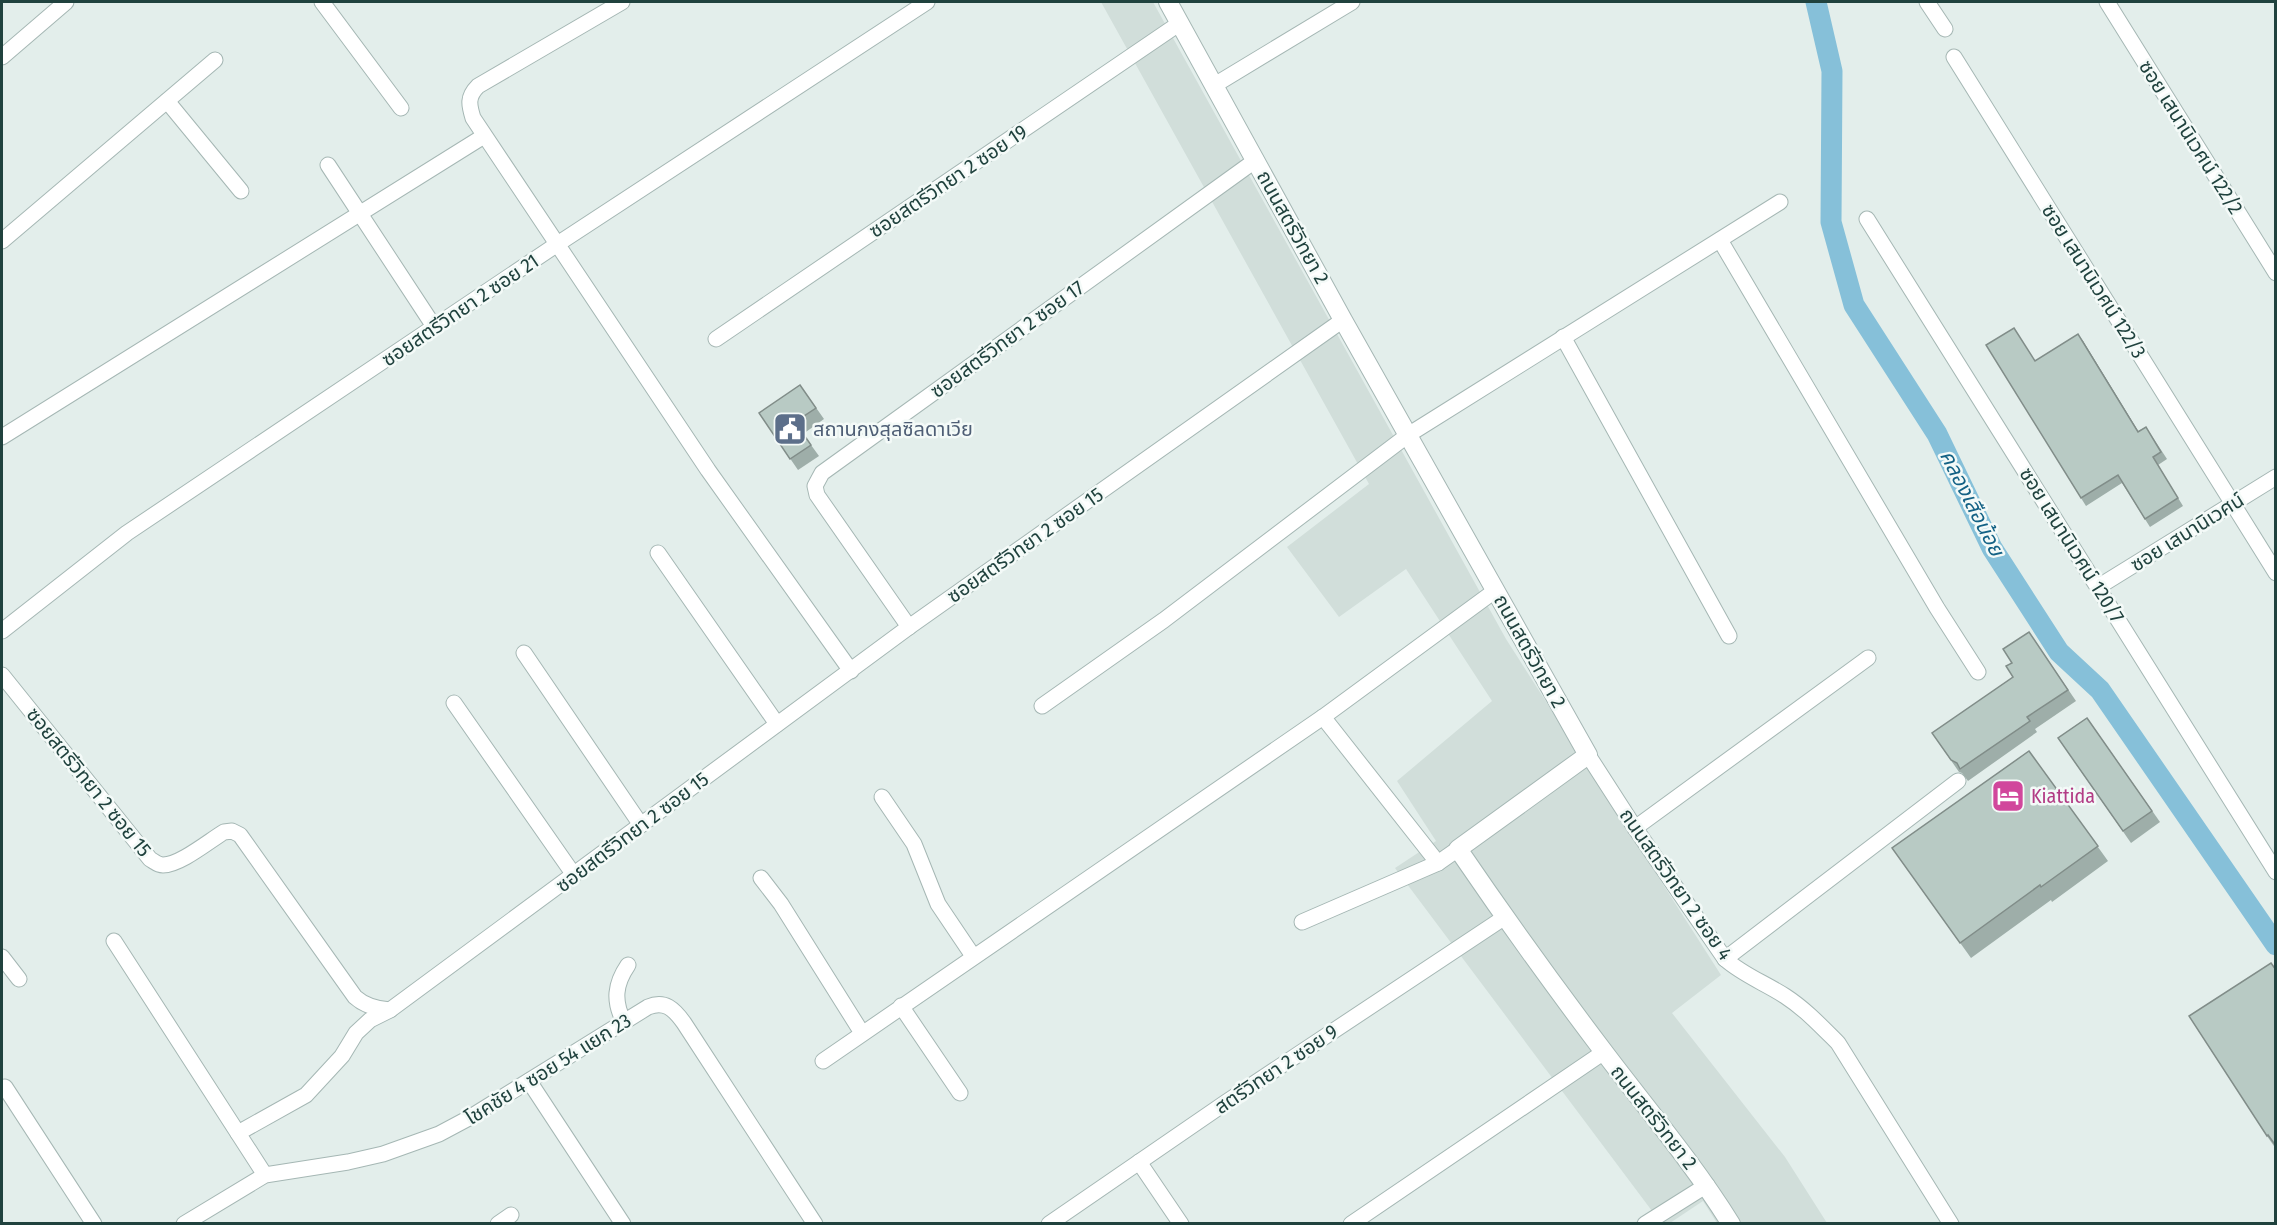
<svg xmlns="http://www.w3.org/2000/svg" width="2277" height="1225" font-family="'Fira Sans Condensed','Noto Sans Thai',sans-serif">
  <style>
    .built { fill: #d1deda }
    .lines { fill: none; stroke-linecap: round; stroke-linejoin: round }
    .canal { stroke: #86c0d9; stroke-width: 21 }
    .minor-casing { stroke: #a5b7b4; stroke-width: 17 }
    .tertiary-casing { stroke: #a5b7b4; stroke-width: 20 }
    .minor { stroke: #fff; stroke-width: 15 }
    .tertiary { stroke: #fff; stroke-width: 18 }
    .wall { fill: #9eaea9 }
    .shaded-wall { fill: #818d89 }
    .building { fill: #b8cac4; stroke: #818d89; stroke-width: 1.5 }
    .labels { text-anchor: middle; stroke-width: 5; stroke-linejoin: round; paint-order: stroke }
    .street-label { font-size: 20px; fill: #20423e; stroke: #f4faf8 }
    .service-label { font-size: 20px; fill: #4e5e75; stroke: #f4faf8; text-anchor: start }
    .hotel-label { font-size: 20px; fill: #b23c85; stroke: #f4faf8; text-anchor: start }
    .water-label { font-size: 21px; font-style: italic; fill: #146285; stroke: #f4faf8 }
  </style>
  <rect width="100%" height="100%" fill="#e3eeeb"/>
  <path class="built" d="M 1101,2 L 1153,2 L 1506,639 L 1721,975 L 1672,1013 L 1785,1157 L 1827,1223 L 1717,1223 L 1703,1201 L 1670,1223 L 1661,1223 L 1395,868 L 1436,841 L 1397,781 L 1492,701 L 1406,569 L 1339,617 L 1287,547 L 1369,484 Z"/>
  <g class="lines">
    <path class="canal" d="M 1816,2 L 1832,71 L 1831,222 L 1854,305 L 1937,434 L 1992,548 L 2059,652 L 2100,690 L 2276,945"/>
    <defs>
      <g id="minor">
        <path d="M 322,2 L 401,108"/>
        <path d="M 622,2 L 478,86 C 467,97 469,105 473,118 L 708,470 L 851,671"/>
        <path d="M 1927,2 L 1945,29"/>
        <path d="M 2107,2 L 2276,273"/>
        <path d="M 2,57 L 66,2"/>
        <path d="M 1954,57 L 2276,573"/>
        <path d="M 1213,86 L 1352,2"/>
        <path d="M 167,101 L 241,191"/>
        <path d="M 328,165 L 435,328"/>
        <path d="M 1867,219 L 2276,872"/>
        <path d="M 1720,240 L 1937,608 L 1978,672"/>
        <path d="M 2,241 L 215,60"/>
        <path d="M 1563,337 L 1729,636"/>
        <path d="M 716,339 L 1180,23"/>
        <path d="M 2,437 L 484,136"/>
        <path d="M 658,553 L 777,724"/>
        <path d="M 2098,587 L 2276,477"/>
        <path d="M 909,627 L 817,495 L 815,486 L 822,473 L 1256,160"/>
        <path d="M 2,631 L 127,533 L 556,245 L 927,2"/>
        <path d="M 524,653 L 641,825"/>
        <path d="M 2,675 L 150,859 C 155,862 158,865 163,865 C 180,865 209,841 224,832 L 232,831 L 240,835 L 355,997 C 365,1006 377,1009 390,1010 L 909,627 L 1343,320"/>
        <path d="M 454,703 L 574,875"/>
        <path d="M 1042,706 L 1164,620 L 1408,435 L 1780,202"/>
        <path d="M 1323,717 L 1438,863"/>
        <path d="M 1588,755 L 1635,828 L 1725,959 C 1743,975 1765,983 1785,996 C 1805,1009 1821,1026 1838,1043 L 1951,1224"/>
        <path d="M 882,797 L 914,844 L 938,904 L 973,956"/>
        <path d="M 1635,828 L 1868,658"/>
        <path d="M 761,878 L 781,904 L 862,1033"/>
        <path d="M 1302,922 L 1438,863 L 1458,849"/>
        <path d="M 114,941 L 265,1175"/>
        <path d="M 2,957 L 19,979"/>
        <path d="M 1725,959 L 1958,781"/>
        <path d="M 901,1006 L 960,1093"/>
        <path d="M 624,1022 C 613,1001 615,984 628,965"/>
        <path d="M 823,1061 L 1323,717 L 1496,590"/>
        <path d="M 529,1081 L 623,1224"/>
        <path d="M 5,1087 L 94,1224"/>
        <path d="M 238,1133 L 306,1095 L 342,1056 L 356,1033 L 370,1020 L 390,1010"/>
        <path d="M 1139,1162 L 1181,1224"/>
        <path d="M 184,1224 L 265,1175 L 348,1162 L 383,1154 L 439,1134 L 469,1118 L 648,1007 C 665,1000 674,1009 684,1023 L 815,1224"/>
        <path d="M 498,1224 L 511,1215"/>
        <path d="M 1049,1224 L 1225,1103 L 1505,917"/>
        <path d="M 1351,1224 L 1604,1052"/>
        <path d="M 1645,1224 L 1707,1185"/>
      </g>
      <path id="tertiary" d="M 1168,2 L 1343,320 L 1588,755 L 1458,849 C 1505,918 1554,986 1604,1052 C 1647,1109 1693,1163 1731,1224"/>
    </defs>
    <use href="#minor" class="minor-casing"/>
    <use href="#tertiary" class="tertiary-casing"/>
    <use href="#minor" class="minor"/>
    <use href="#tertiary" class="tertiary"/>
  </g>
  <g class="wall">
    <path d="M 2083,341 L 2138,431 L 2146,427 L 2167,459 L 2158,465 L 2183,506 L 2150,527 L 2122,483 L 2086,506 L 2081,498 L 2036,360 Z"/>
    <path d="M 800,385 L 824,419 L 803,434 L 819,456 L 798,470 L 759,413 Z"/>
    <path d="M 2029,632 L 2076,701 L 2035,729 L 2037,732 L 1968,781 L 1962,773 L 1959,772 L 1932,733 L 2013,677 L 2012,663 Z"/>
    <path d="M 2087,718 L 2160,822 L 2131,843 L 2058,738 Z"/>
    <path d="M 2029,751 L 2108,861 L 2052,902 L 2051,900 L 1971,958 L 1892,848 Z"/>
    <path d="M 2276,970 L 2276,1149 L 2267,1136 Z"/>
  </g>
  <path class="shaded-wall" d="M 2078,334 L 2083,341 L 2143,439 L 2138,432 Z"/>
  <g class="building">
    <path d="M 2014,328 L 2035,361 L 2078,334 L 2138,432 L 2146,427 L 2161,452 L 2153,457 L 2178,498 L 2145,519 L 2118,475 L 2081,498 L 1986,345 Z"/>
    <path d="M 800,385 L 816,408 L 795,422 L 811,445 L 790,459 L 759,413 Z"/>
    <path d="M 2029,632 L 2068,690 L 2027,717 L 2030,721 L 1960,769 L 1957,763 L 1951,760 L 1932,733 L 2013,677 L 2006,666 L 2012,663 L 2003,649 Z"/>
    <path d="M 2087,718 L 2152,811 L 2123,831 L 2058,738 Z"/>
    <path d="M 2029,751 L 2098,846 L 2041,887 L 2040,885 L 1960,943 L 1892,848 Z"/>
    <path d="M 2271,963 L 2276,970 L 2276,1146 L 2268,1135 L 2267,1136 L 2189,1016 Z"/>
  </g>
  <defs>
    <symbol id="civic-square" viewBox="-11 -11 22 22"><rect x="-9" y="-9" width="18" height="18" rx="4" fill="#5c6f8a" stroke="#f4faf8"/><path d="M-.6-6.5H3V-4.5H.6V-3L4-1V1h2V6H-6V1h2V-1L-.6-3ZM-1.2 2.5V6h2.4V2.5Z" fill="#fff"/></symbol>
    <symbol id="hotel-square" viewBox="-11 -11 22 22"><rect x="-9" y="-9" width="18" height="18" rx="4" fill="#d1479c" stroke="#f4faf8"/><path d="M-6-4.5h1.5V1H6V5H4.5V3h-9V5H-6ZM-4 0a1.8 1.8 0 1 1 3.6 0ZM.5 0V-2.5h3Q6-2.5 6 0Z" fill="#fff"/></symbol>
  </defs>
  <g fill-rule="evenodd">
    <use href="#civic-square" x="771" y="410" width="38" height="38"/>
    <use href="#hotel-square" x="1989" y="777" width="38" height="38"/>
  </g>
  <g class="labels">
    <g class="street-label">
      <text transform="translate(2191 137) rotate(58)" y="7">ซอย เสนานิเวศน์ 122/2</text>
      <text transform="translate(948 181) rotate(-34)" y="7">ซอยสตรีวิทยา 2 ซอย 19</text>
      <text transform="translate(1293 227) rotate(61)" y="7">ถนนสตรีวิทยา 2</text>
      <text transform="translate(2094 281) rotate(58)" y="7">ซอย เสนานิเวศน์ 122/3</text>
      <text transform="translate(460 310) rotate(-34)" y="7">ซอยสตรีวิทยา 2 ซอย 21</text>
      <text transform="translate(1007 339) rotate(-36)" y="7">ซอยสตรีวิทยา 2 ซอย 17</text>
      <text transform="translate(2187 532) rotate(-32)" y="7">ซอย เสนานิเวศน์</text>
      <text transform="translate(1025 545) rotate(-35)" y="7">ซอยสตรีวิทยา 2 ซอย 15</text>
      <text transform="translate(2072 545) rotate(58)" y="7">ซอย เสนานิเวศน์ 120/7</text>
      <text transform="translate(1530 651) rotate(61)" y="7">ถนนสตรีวิทยา 2</text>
      <text transform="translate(89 782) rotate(51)" y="7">ซอยสตรีวิทยา 2 ซอย 15</text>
      <text transform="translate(632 832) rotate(-37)" y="7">ซอยสตรีวิทยา 2 ซอย 15</text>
      <text transform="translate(1676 884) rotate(55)" y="7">ถนนสตรีวิทยา 2 ซอย 4</text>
      <text transform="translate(548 1069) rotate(-32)" y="7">โชคชัย 4 ซอย 54 แยก 23</text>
      <text transform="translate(1276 1069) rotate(-34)" y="7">สตรีวิทยา 2 ซอย 9</text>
      <text transform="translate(1654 1117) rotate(52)" y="7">ถนนสตรีวิทยา 2</text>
    </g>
    <g class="service-label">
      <text x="813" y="436">สถานกงสุลซิลดาเวีย</text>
    </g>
    <g class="hotel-label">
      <text x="2031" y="803">Kiattida</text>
    </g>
    <g class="water-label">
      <text transform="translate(1972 503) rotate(63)" y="7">คลองเสือน้อย</text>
    </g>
  </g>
  <rect width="2277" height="1225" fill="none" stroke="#20423e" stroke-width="6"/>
</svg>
